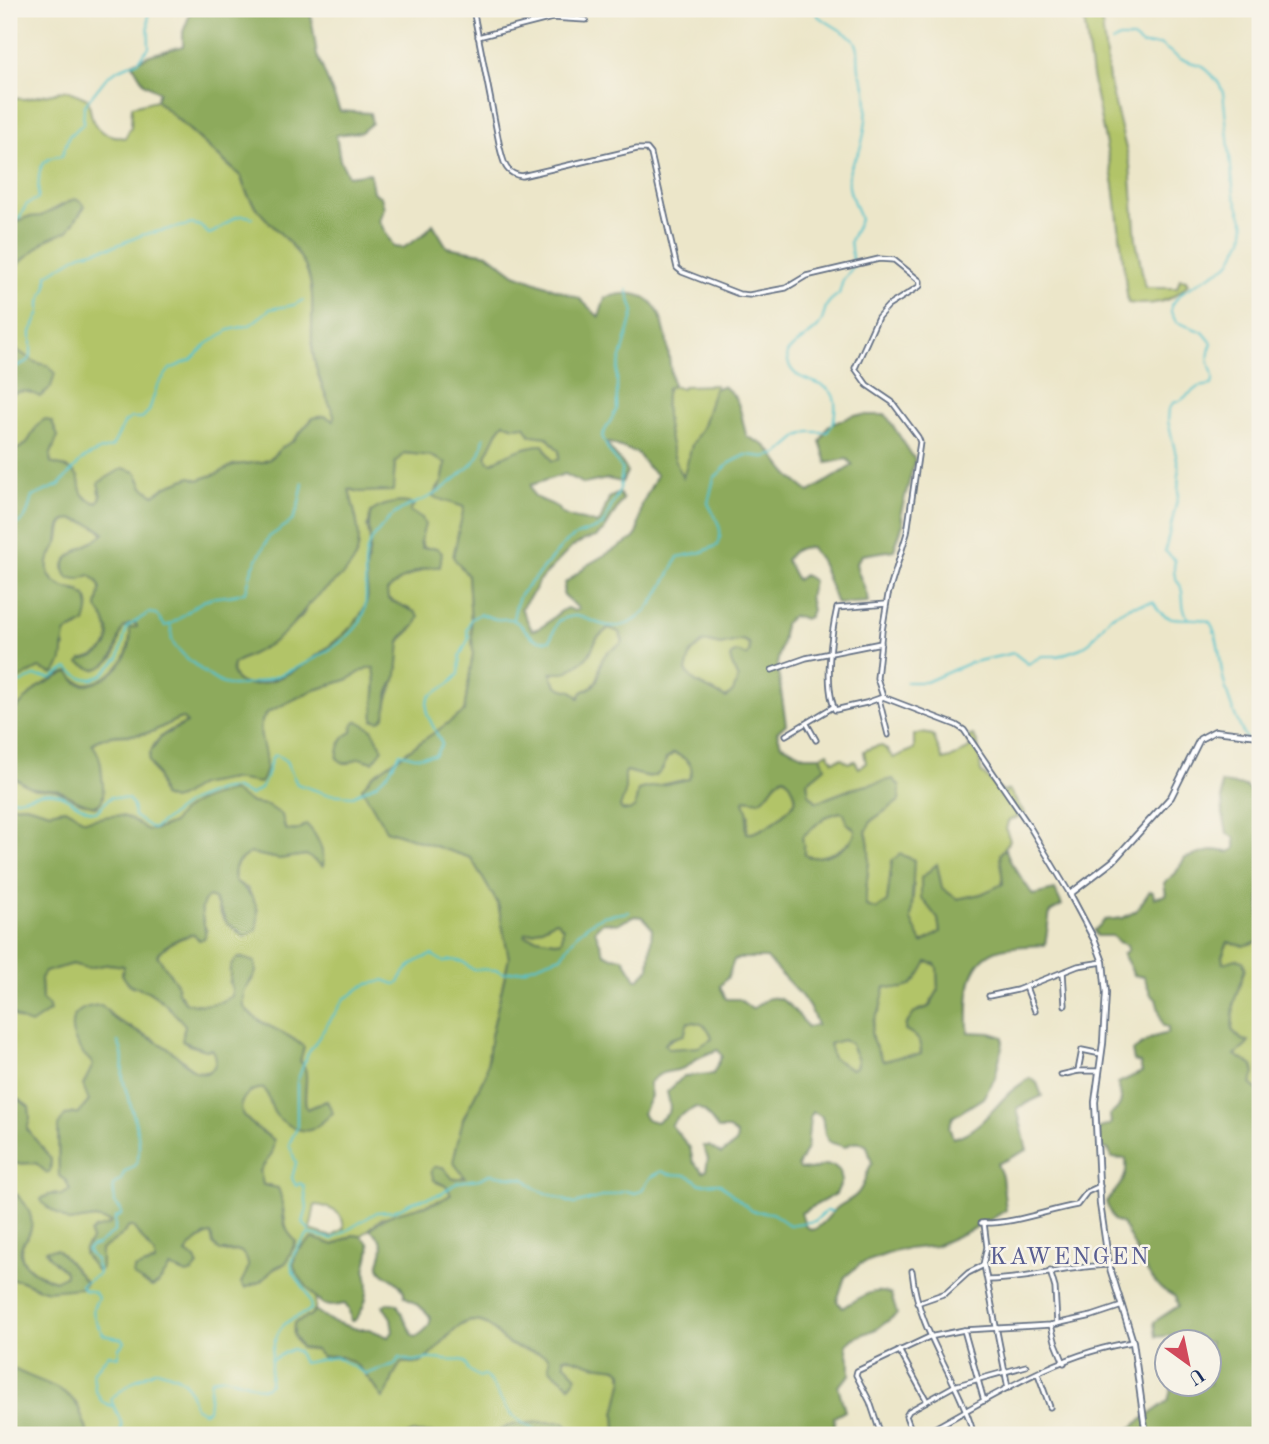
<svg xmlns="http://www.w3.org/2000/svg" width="1269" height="1444" font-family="'Old Standard TT',serif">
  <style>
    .green { fill: #b2c467; stroke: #667a62; stroke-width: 2; fill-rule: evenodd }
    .forest { fill: #8daa5c; stroke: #546c5d; stroke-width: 2; fill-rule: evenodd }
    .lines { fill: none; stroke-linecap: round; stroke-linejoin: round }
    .stream { stroke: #55c2cc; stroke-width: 2 }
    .minor-casing { stroke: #646f83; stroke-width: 7 }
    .secondary-casing { stroke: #646f83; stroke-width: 8 }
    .minor { stroke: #fff; stroke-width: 3.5 }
    .secondary { stroke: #fff; stroke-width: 4.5 }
    .labels { text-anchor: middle; stroke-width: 5; stroke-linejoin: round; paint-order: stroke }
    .quarter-label { font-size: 24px; letter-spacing: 2px; fill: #595e92; stroke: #f7f3e8 }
  </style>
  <rect width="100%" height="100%" fill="#f7f3e8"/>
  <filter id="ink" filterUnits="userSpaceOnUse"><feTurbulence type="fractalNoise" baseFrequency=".0143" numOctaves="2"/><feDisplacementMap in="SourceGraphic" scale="14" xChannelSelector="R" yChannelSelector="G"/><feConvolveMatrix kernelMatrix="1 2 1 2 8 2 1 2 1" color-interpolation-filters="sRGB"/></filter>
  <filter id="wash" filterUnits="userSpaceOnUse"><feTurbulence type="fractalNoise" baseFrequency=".00686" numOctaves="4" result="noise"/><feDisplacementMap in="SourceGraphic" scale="28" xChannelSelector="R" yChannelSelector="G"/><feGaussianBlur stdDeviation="1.57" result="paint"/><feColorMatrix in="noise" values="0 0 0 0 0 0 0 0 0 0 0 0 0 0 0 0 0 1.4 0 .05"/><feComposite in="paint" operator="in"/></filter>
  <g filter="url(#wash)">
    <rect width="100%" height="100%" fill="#ece6c9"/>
    <g class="green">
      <path d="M 1101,17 L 1109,80 L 1130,165 L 1136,240 L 1145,288 L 1177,288 L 1180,279 L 1186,280 L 1188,284 C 1172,303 1151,306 1128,303 L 1114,185 L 1092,76 L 1084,18 Z"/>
      <path d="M 9,89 L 11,98 L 25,99 L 67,90 L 88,99 C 93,128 96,134 125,138 L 131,127 L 132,106 L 156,100 L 241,177 C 251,219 291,232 306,268 C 316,291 311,319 312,343 C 313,368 325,393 334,415 L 334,421 L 325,416 L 313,418 L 293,441 L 281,448 L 270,459 L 262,462 L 233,465 L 219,473 L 198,480 L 191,477 L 167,486 L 154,495 L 143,487 L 136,472 L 123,468 L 104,480 L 98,491 L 101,497 L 97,503 C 70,494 86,482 74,472 C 68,467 58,465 51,463 L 50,456 L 58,436 L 29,442 L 18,450 L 9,451 Z"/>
      <path d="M 716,385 L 703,426 L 692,445 L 683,479 C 671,458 662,411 667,388 L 673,386 L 682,389 L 683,386 Z"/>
      <path d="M 504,423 L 514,427 L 525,426 L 528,431 L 547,437 L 559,451 L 559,459 L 552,461 L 545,448 C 525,448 509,452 492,463 L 489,462 L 486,456 L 499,429 Z"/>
      <path d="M 404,453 L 431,456 L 446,463 L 442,482 L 434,493 L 465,507 L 457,537 L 468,576 L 473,653 L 464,712 L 372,776 L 386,830 L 471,858 L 498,904 L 509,958 L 491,1036 L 486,1074 L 463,1119 L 465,1177 L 438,1183 L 446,1186 L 451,1194 L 444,1199 L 382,1218 L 361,1236 L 353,1235 L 334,1245 L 313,1238 L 301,1247 L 294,1263 L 302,1279 L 316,1295 L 315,1310 L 310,1316 L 294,1323 C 291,1343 298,1347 316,1350 L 322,1357 C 353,1349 367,1378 383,1398 C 392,1388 391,1373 402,1363 C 407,1362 413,1364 418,1362 C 441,1354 456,1312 484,1323 C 494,1327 500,1339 509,1344 C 520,1350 534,1351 546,1355 L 549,1358 L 549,1368 L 570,1386 L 574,1373 L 564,1363 L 564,1358 L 568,1357 L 593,1365 L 614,1367 L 620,1370 L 623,1379 L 615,1414 L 617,1431 L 573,1435 L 566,1425 L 540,1422 L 500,1430 L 496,1435 L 410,1433 L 409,1435 L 87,1435 C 88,1426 83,1423 81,1414 C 73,1385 32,1382 9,1366 L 9,1280 L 19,1280 L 39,1289 L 74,1289 L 84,1280 L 74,1272 L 62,1254 L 47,1253 L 65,1272 L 66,1276 L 55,1281 C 36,1275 8,1258 28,1237 L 18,1195 L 9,1191 L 9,1164 L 36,1163 L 47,1173 L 50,1171 L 51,1160 L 27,1129 L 30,1118 L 29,1107 L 9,1092 L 9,996 L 11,999 L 10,1006 L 48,1005 L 42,1000 L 41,978 L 45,972 L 72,964 L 87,968 L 109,964 L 124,966 L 122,974 L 168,1005 L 186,1025 L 183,1032 L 188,1045 L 205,1050 L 212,1049 C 218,1056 218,1061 214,1069 L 208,1072 L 194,1071 L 184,1061 L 155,1040 L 117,1020 L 101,1005 C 89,1006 77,1010 72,1020 L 93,1065 L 86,1094 L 89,1101 L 79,1113 L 72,1113 L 58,1134 L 59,1176 L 66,1181 L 70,1190 L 61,1195 L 55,1193 L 44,1197 L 47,1208 L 58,1212 L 69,1222 L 95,1218 L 112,1223 L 92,1240 L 86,1247 L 84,1254 L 88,1260 L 100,1265 L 101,1250 L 122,1235 L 129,1227 L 133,1227 L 155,1255 L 155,1262 L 141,1268 L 163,1278 C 167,1265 180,1262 192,1257 L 186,1253 L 192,1244 L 210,1233 L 217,1249 L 227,1252 L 241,1251 C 252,1263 249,1270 241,1283 L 245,1288 L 260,1282 L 270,1271 L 283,1265 L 296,1244 L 293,1238 L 287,1232 L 282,1201 L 271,1185 L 263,1185 L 260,1171 L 272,1153 L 274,1140 C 263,1131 231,1115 244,1098 C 249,1091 256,1088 264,1089 C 280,1110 267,1115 297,1128 L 326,1101 L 307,1110 C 301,1094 313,1073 300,1061 L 303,1046 C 284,1029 260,1027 244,1007 L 244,992 L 252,980 L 229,982 L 232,988 L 232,996 C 218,1006 203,1006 186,1003 L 178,991 L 177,984 L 157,955 C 170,939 188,936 207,931 C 201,920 198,906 208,897 L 214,899 L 223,919 L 238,932 L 258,910 L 248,889 L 235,881 C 232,865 238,861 250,853 L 279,859 L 306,855 L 323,866 C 325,850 315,837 306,825 C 299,831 294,832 285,829 L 284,822 L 259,804 L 252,803 L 246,799 L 217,796 L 196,803 L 173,823 L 155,830 L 147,830 L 134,823 L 83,820 L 71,811 L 64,809 L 50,812 L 26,805 L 9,806 L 9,775 L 21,779 L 34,789 L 52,788 L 78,801 L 97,807 L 103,798 L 103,791 L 96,750 L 92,745 C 108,730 132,739 151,732 C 162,728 171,721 182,718 L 187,723 C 169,729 145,742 151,765 C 152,770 157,774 159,780 C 160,785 160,790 162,796 C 182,804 182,792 199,785 C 210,781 228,779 240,780 L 261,738 C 259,729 261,719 268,712 L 309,692 L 349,679 L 367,668 L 374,668 L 376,675 L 373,720 L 386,709 C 387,696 393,688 396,677 C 403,652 389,648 415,626 L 415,612 L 387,598 L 387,591 L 398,581 L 431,566 L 430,549 L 423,548 L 416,516 L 400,504 L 384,505 L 367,526 L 370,540 L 366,576 L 369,590 L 367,604 L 359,618 L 344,634 L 304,666 L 286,675 L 245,685 C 236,680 230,676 233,664 L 275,641 L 302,616 L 309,605 L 358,550 L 357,522 L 349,489 L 393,491 L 395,463 ZM 315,1205 C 321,1205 338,1210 341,1217 C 343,1220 343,1224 344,1228 L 332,1237 L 310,1230 Z"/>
      <path d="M 71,519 L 93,525 L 104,533 C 92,546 67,550 63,569 L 83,578 L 89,575 C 104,583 101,594 97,608 C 115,633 115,653 81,660 L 82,664 L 89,666 L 113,659 C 121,645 115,622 136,624 L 137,628 L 133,628 C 128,638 130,650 123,661 C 113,676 84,695 71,674 L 65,673 L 38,687 L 9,716 L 9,684 L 39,668 L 65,647 L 63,639 L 66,632 L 79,627 L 80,591 L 65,588 L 53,581 C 40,560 52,559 58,543 C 62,532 57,523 71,519 Z"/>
      <path d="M 609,628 L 619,632 L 623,641 C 618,649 610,648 605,655 C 593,670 607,682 582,692 L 579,698 L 572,691 C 560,691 553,684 551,673 L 568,671 L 584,660 L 589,655 L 597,638 Z"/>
      <path d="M 742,640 L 748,643 L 750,650 L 747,656 L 740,653 L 731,662 L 738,679 L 733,692 L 726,698 L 695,682 L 685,672 L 691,653 L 702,643 L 709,642 L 720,645 Z"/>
      <path d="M 922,733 L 933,735 L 943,760 L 954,757 L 971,747 L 966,738 L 973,735 L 978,744 L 981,772 L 1003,792 L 1009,790 L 1025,814 L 1008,821 L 1006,830 L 1010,840 L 1000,854 L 1003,885 L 981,894 L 957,899 L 942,888 L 937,865 L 921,878 L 921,897 L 938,919 L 940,932 L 922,943 L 911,920 L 914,885 L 892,861 L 887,902 L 876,909 L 866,907 C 864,881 874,856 866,832 L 871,821 L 899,801 L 900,786 L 893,779 L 851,789 L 817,802 L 809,794 L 807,782 L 825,767 L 821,756 L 828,752 L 833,761 L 842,758 L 848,763 L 855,761 L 859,768 L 866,763 L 864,751 C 882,743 882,743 893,758 L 914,749 L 914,735 Z"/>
      <path d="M 674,753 C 686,758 697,766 689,779 L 641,789 L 638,790 L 635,807 L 629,811 L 622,810 L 619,807 L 625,789 L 625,773 L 627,771 L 649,777 L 664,767 L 666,759 Z"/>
      <path d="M 784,777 C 790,780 797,794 795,802 C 786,813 761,835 747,833 L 749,816 L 744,802 L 745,799 C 774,804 764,786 784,777 Z"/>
      <path d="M 840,812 L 844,813 L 846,819 L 855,830 C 857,846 819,863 805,855 L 802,837 L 825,817 Z"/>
      <path d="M 555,921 L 558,922 L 563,928 L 562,939 L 560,942 L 525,936 L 526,933 L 534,932 Z"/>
      <path d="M 1257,941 L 1260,941 L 1260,1092 L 1251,1084 L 1255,1073 L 1253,1066 L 1234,1055 L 1246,1046 L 1248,1041 L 1242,1040 L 1232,1030 L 1234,1002 L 1245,967 L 1230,962 L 1223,963 L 1222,956 L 1228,942 L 1243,945 Z"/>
      <path d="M 927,962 L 935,964 L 937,967 L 938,991 L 928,1007 L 918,1010 L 905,1026 L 919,1040 L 921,1054 C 914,1057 912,1055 905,1056 C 898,1056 891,1060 883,1061 L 873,1042 L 871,1032 L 874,1020 L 880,1010 L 885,987 C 917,986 909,985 927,962 Z"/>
      <path d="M 688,1022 C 701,1022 709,1025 712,1039 L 698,1048 L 669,1049 L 665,1044 L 686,1031 L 686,1024 Z"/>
      <path d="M 843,1040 L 850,1043 L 858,1060 L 856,1067 L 851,1069 L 832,1058 L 829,1044 Z"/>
    </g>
    <g class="forest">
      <path d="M 186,9 L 310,9 L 317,55 L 340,111 L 370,113 L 372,123 L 361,132 L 336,135 L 340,160 L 348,176 L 370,173 L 373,192 L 381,197 L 384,208 L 379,221 L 394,247 L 403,248 L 423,235 L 433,224 L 447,247 L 488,254 L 515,274 L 579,298 L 599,317 L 605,298 C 671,276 665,343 673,386 L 667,388 C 662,411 671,457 683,478 L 692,445 L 703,426 L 714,389 L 722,386 C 743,397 740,417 747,437 C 775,447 770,454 787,473 C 793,480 802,486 809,492 L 853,465 L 847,459 L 827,463 L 820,442 L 828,426 L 853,415 L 886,415 L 915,460 L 901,512 L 903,524 L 894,550 L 862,555 L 856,563 C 858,578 867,587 868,602 L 837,604 L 820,560 L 811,548 C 799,546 793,550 786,560 L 797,580 L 804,575 L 813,581 L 809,597 L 812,610 L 809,617 L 804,619 L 792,616 L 784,624 L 783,637 L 777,664 L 786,724 L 777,732 L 781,744 L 804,756 L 821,756 L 825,767 L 807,782 L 809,794 L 817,802 L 851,789 L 893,779 L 900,786 L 899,801 L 871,821 L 866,832 C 874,856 864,881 866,906 L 876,909 L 887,902 L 892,861 L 900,854 L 914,860 L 911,920 L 922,943 L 940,932 L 938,919 L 921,897 L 921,878 L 937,864 L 942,888 L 957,899 L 981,894 L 1003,884 L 1000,854 L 1005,848 L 1010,861 L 1033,895 L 1055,890 L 1062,905 L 1050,912 L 1045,945 C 1032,946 1006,946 995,951 C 964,964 968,1005 968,1032 L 990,1033 L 1003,1037 L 1003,1043 L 995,1078 L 983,1098 L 953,1117 L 949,1127 L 953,1138 C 977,1132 991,1111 1008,1094 C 1014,1088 1023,1083 1030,1078 L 1037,1083 L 1042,1096 L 1017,1108 L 1027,1150 L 997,1164 L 1002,1176 L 1006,1210 L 982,1225 L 935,1246 L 898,1250 L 860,1264 L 845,1277 L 837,1301 L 842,1308 C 859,1298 871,1287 891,1294 L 897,1314 L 878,1328 L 854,1338 L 846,1345 L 850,1363 L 850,1375 L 838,1386 L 845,1411 L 834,1417 L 836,1435 L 586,1435 L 616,1430 L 615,1414 L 623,1379 L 623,1373 L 617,1368 L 593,1365 L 568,1357 L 564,1358 L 564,1363 L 577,1376 L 570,1386 L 549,1368 L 549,1358 L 546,1355 C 534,1351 520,1350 509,1344 C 500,1339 494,1327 484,1323 C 454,1311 441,1355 418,1363 C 413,1364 407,1362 402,1363 C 391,1373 392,1388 383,1398 C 367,1377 353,1349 322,1357 L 316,1350 L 301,1348 L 294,1336 L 294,1323 L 310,1316 L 315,1310 L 331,1321 L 357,1329 L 369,1329 L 388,1337 L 393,1332 L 391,1318 L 383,1306 L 389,1303 L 397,1304 L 413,1336 L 416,1337 C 445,1318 424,1310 407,1298 C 401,1293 406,1296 403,1290 C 398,1280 388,1278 382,1272 C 370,1260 398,1249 370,1230 C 391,1205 428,1212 451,1194 L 446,1186 L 434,1180 L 431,1171 L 434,1167 L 443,1167 L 453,1179 L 465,1177 L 453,1162 L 463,1119 L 486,1074 L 491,1036 L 509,958 L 498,904 L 471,858 L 386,830 L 362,788 L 372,776 L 464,712 L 473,653 L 468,576 L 453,557 L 464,507 L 433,497 L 442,482 L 446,463 L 431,456 L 404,453 L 395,463 L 393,491 L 359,492 L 349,489 C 353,509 363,534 357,554 C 350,576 324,587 309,604 C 299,617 289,630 276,640 C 263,650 246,656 233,664 C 231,673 233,678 240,682 C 268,698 345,640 359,617 C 374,593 365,593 366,571 C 367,561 370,553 370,544 C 370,532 367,523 371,512 C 382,504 402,499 414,505 L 410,511 L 422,518 L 425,525 L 420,542 L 422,548 L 437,548 L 442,553 L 440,567 C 423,565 400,579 387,591 L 388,599 L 415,612 L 419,617 L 415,626 L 403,636 L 400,642 L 397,675 L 388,694 L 385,716 L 380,721 L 373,720 L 376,682 L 374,668 L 367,668 L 349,679 L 309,692 L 268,712 C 247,734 278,756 260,783 L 232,779 L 199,785 L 179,798 L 172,800 L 162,796 L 157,774 L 149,761 L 150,753 L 162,736 L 187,723 L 182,718 C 171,721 162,728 151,732 C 132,738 109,730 92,744 C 103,758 101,769 103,786 C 107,822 75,798 60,791 C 51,787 42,791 33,788 C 24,786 18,778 9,775 L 9,716 L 38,687 L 65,673 L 69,672 C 71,674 73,678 75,681 C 90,693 116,672 123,660 C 129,651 132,639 129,628 L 137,627 L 136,624 C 109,621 129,661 94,670 L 79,663 L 81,660 C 115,653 115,633 97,608 C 98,594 107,585 89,575 L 80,579 L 68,578 C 51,555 92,547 104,533 C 96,525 66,510 60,527 C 58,533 60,539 57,544 C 51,558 45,558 49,575 C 63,599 100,579 85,623 L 66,632 C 60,647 68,661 53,674 L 39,668 L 9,684 L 9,451 C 35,448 27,430 45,419 L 52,422 L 58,436 L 50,456 L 51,463 C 58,465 68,467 74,472 C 86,481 71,495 97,503 L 101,497 L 98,483 L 123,468 L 136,472 L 143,487 L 154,495 L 167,486 L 191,477 L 198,480 L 219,473 L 233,465 L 263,462 L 270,459 L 281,448 L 293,441 L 313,418 L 325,416 L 334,421 L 334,415 C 325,393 313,368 312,343 C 311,319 316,291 306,268 C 290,232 251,218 241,176 L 156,100 L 159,92 L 144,83 L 132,63 L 150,55 L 183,46 L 183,32 L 190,14 ZM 504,423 L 514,427 L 525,426 L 530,435 L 547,437 L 559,451 L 559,459 L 552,461 L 543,445 C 529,444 504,455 492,463 L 489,462 L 486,456 L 499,429 ZM 607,442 L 637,453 L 648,467 L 657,475 L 642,504 L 637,534 L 633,539 L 589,564 L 565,583 L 563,594 L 579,609 L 575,611 L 567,608 C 551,615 548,628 532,630 L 521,608 L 535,590 L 538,582 L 571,548 L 584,540 L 596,537 L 604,530 L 623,499 L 619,493 L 609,498 L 600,522 L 596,524 C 587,519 572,520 563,514 C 560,512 558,508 555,506 C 544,499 531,501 531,485 L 565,474 L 584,484 L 607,479 L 622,482 L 627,472 C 622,458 610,454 607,442 ZM 609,628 L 619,632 L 623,641 C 618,649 610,647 605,655 C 594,670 607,682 582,692 L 579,698 L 572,691 C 561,689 553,686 551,673 L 565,673 L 584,660 L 589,655 L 597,638 ZM 742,640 L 749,643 L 750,650 L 747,656 L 737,652 L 731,655 L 731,662 L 738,679 L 733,692 L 726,698 L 695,682 L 686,671 L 691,653 L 702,643 L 709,642 L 720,645 ZM 674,753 C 686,758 697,766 689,779 L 641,789 L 638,790 L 635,807 L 629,811 L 622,810 L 620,807 L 625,793 L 625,773 L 627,771 C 645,776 661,784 666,759 ZM 784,777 C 790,780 797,795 795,802 C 786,813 761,835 747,833 C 744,821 752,818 744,802 L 745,799 L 760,801 C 771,794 772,782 784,777 ZM 840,812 L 844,813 L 847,823 L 855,830 C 857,846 819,863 805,855 L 802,837 L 825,817 ZM 635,916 L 642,917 L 652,928 L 649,969 L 639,979 L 636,979 L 623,958 L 612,957 L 604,953 L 595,930 L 603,922 L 617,924 ZM 555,921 L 558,922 L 563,928 L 562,939 L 560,942 L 525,936 L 526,933 L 534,932 ZM 741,958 L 767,958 C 786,983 808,995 817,1025 L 808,1027 C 798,1016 785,992 767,999 C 762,1002 757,1006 752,1009 L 739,999 L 726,999 L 720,986 L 728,977 L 734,960 ZM 927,962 L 935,964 L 937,967 L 938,991 L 929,1007 L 915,1012 L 905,1026 L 905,1030 C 916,1035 922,1041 921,1054 C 914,1057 912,1055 905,1056 C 898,1056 891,1060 883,1061 L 873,1042 L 871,1032 L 874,1020 L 880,1010 L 885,987 C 891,987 898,989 903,988 C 916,986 921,971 927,962 ZM 688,1022 C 701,1022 709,1025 712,1039 L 698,1047 L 669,1049 L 665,1044 L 670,1039 L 684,1035 ZM 843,1040 L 850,1043 L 858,1060 L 856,1067 L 851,1069 L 833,1058 L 829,1044 ZM 718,1050 L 722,1056 L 713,1074 L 684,1076 L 667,1092 C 671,1109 674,1112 656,1122 L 646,1119 L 643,1113 L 651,1096 L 649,1083 C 665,1067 667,1075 684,1068 C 690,1066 692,1061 698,1058 C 704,1055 712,1052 718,1050 ZM 696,1107 L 705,1112 L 718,1129 L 729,1129 L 737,1135 L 736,1143 L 721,1154 L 709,1146 L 703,1146 L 708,1159 L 706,1170 L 703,1172 L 693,1162 L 690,1148 L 671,1125 L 679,1116 ZM 813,1112 L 822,1117 L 825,1135 L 829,1142 L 845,1147 C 852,1142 860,1141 867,1146 L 872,1163 C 865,1174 865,1186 857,1194 C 852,1200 844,1202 838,1207 C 829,1214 825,1225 813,1230 L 806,1227 L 801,1213 L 836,1194 L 842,1181 L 840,1171 L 834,1166 L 824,1165 L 811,1170 L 800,1169 L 798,1166 L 807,1148 L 810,1118 Z"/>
      <path d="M 74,199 L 81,201 L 85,206 L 68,231 L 48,239 L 9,272 L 9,223 L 13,224 L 27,217 L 41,216 Z"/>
      <path d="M 17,350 L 35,362 L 49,366 L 55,373 L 51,387 L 40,397 C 28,390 21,390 9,395 L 9,351 Z"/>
      <path d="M 358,721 L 372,729 L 383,749 L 373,762 L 359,758 L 349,763 L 343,763 L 337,758 C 339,746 340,737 352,732 L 353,723 Z"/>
      <path d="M 1221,783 L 1245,786 L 1254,795 L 1260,795 L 1260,941 L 1243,946 L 1228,942 L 1222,956 L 1223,963 L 1236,959 L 1243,961 L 1245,968 L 1234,1002 L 1232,1030 L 1242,1040 L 1249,1041 L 1246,1046 L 1235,1055 L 1253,1066 L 1255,1073 L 1251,1084 L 1260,1092 L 1260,1435 L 1121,1435 L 1168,1401 L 1172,1385 L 1210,1384 L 1210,1342 L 1187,1342 L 1185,1334 L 1156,1337 L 1154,1322 L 1178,1306 L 1175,1297 L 1160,1288 L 1148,1273 L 1122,1223 L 1113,1220 L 1106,1202 C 1119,1185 1128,1182 1126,1159 L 1112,1158 L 1109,1150 L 1101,1147 L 1098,1129 L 1111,1124 L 1110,1115 C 1124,1105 1122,1099 1118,1083 L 1142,1072 L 1140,1063 L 1134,1061 L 1132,1051 C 1149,1041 1146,1038 1168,1033 L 1168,1027 L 1163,1026 L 1156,999 L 1151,995 L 1144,977 L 1133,975 C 1131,966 1126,961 1123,954 L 1128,950 L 1127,945 L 1118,942 L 1113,936 L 1097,936 L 1094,931 L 1105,920 L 1123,918 L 1136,911 L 1150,891 L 1153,892 L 1154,898 L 1166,895 L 1164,883 L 1175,874 L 1185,858 L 1214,850 L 1229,852 L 1235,849 L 1235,838 L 1227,833 L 1223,814 Z"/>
      <path d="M 232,791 L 252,803 L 267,805 L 282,815 L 285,829 C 294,832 299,831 306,824 C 317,834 325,852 323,866 L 306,855 L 279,859 L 250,853 C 238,860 232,865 235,881 C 252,893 263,909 256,930 L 244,937 L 234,927 L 228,924 L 214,899 L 208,897 C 194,910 208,924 205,938 L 199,940 L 194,934 C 180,937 166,944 157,955 L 177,984 L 178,992 L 186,1003 C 202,1006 218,1006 232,996 C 233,981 222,967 240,957 L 255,962 L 256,972 L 244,992 L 244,1007 C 260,1027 284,1029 304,1047 L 300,1061 C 313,1073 300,1094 307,1109 L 327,1101 L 333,1113 C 326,1118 318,1127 310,1130 C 299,1133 281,1122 275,1114 C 270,1107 270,1096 264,1089 C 256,1088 249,1091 244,1098 C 231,1115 263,1132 274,1140 L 272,1153 L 260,1171 L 263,1185 L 278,1188 C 287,1207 277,1225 296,1241 L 286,1263 L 276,1267 L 260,1282 L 245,1288 L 241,1283 C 248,1270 253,1263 240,1251 L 220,1251 L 213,1244 L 211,1234 C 201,1235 192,1245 186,1253 L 195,1259 L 198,1266 L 193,1272 L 187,1274 L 170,1267 L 158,1284 L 152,1287 L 133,1276 L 134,1269 L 155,1262 L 155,1255 L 133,1227 L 129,1227 L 122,1235 L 101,1250 L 101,1269 L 97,1271 L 86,1257 L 84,1250 L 91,1240 L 90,1233 L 95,1229 L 109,1225 L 111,1222 L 95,1218 L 69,1222 L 42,1203 L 41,1199 C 48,1194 54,1193 62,1195 L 70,1190 L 66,1181 L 59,1176 L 58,1126 L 65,1115 L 79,1113 L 89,1101 L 83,1085 L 93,1065 C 90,1059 85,1057 82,1052 C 65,1028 68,1007 101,1005 C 107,1009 110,1016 116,1020 C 133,1031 152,1038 169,1049 C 178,1056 185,1064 193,1070 C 208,1081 223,1063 212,1049 L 205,1050 L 182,1041 L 185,1025 C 175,1014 165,1002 153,994 C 138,984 132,993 122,974 L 124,966 L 110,964 L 87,968 L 72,964 L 45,972 L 41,978 L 42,1000 L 48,1005 L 50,1011 L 31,1024 C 18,1020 7,1015 11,999 L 9,996 L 9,806 L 25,805 L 50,812 L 64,809 L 71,811 L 83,820 C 95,821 110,813 122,816 C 150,823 136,839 173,823 C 183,803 212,796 232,791 Z"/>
      <path d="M 9,1092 L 29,1107 L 30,1118 L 27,1129 L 51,1159 L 50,1171 L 47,1173 L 36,1163 L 9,1164 Z"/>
      <path d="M 9,1191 C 25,1198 38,1218 28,1236 C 24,1245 26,1236 22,1245 C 14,1265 41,1277 55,1281 L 65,1276 L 65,1272 L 49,1257 L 46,1250 L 56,1249 C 66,1257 78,1273 86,1283 L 81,1288 L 47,1291 L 19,1280 L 9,1280 Z"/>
      <path d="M 353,1235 L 361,1236 L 369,1243 C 371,1252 368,1257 366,1266 C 364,1273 366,1269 367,1277 C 370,1291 364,1311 354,1321 L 351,1321 L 349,1310 L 345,1304 C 338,1305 330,1308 323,1304 C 316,1299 293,1272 294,1264 C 294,1251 304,1245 313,1238 L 334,1245 Z"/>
      <path d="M 9,1366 C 32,1382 73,1385 81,1414 C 83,1423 88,1426 87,1435 L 9,1435 Z"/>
      <path d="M 540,1422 L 564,1422 L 573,1435 L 496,1435 C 506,1422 525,1424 540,1422 Z"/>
    </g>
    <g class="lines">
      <g class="stream">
        <path d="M 1112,42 L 1119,38 L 1133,38 L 1142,45 L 1161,45 L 1180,59 L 1203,66 L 1218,82 L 1223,92 L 1234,195 L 1245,224 L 1243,239 L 1231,261 L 1226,266 L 1184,291 L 1171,305 L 1171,312 L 1176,322 L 1203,332 L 1212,343 C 1202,366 1217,368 1212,385 L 1198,387 L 1180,401 L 1173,403 L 1169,409 L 1168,421 L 1179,468 L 1178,496 L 1165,551 L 1175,560 C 1171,583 1180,577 1182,592 C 1184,605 1181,608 1189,619"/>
        <path d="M 9,223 L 20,217 L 26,205 L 38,198 C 40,180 33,157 62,156 L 69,136 L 83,124 L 84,106 L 106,78 L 117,70 L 138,61 L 149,47 L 148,9"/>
        <path d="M 9,370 L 28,361 L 31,357 L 31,332 L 40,312 L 40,302 L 47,286 L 47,275 L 81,254 L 115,246 L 142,235 L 193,224 L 200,226 L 209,234 C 228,228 233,209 253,218"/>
        <path d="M 1260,400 L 1260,412"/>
        <path d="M 9,529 C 30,516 25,519 32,497 L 59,485 L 83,459 L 98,451 L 112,447 L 125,422 L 131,418 L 142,418 L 149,411 L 157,386 L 170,369 L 191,360 L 207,344 L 229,330 L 250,325 L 270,309 L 294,305 L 303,300"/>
        <path d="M 513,619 L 516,605 L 520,595 L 565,543 L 577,535 L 602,526 L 620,489 L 622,469 L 609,451 L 602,436 L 617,409 L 617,372 L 634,312 L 627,290"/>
        <path d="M 170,625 C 172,630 171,635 172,640 C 174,650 213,681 224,684 C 256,693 339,652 358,625 C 374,603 359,572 368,547 C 372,537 381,529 387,521 C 400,506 417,504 433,495 C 443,490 472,466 478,457 C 482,452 483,444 484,437"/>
        <path d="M 906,682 L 926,682 L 969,663 L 1014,653 L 1028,664 L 1042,656 L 1058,656 L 1081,648 L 1090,642 L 1110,617 L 1131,606 L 1153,602 C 1156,605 1157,609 1159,611 C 1171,625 1196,614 1210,622 C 1220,639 1219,659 1223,677 C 1229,708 1244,737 1260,764"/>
        <path d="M 9,683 L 22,683 L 34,676 L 52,678 L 67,668 L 82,678 L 93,679 L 103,674 L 119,658 L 127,627 L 149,613 L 156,614 L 165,626 C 182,621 191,605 208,599 C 221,594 230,599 246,591 L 252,569 L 269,537 L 292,521 L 298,508 L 303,483"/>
        <path d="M 9,799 C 24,801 40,790 54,793 C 70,797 80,810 96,812 L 111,797 L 128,799 L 133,805 L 134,816 L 153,829 L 189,802 L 219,790 L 233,788 L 250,795 C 269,787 265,773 273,756 L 277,755 L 286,761 L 297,784 L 327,794 L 353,796 L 376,784 L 389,772 L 400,753 L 415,757 L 435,755 L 442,744 L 427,714 L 427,703 L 430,696 L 449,684 L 459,674 L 460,656 L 469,638 L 467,630 L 471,619 L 480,614 C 485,615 491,618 496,619 C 503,620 506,617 513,620 C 529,627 528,644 550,640 L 558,621 C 582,610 583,620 604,625 C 644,635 663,586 678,557 L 702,552 L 718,545 C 725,529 715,518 708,503 L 714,478 L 730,463 L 746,455 L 765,457 L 778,454 L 799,436 L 809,432 L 827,432 C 833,425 834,421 835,412 C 840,369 787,394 787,353 C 795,342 809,337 818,327 C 829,313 818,308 839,294 L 843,280 L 853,267 L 850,241 L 860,220 C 856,204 846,191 849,174 C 850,164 857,158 860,149 C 866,131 868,108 866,90 C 865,82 860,76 859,69 C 857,57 861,49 853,38 L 819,17 L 813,9"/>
        <path d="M 309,1234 L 309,1230 L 303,1223 L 307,1208 L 304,1186 L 300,1183 L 296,1186 L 292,1178 L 296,1163 L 289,1144 L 297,1128 L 297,1082 L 307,1055 L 345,998 C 353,996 358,987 366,985 C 372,982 378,984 384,980 L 395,984 L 399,983 C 404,969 417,959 432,955 L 444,962 L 452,960 L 463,962 L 472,969 L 497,970 L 503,973 L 523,970 L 561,956 L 578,933 L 592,922 L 603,916 L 629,912"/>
        <path d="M 310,1234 L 333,1239 L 377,1212 L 394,1211 L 412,1202 L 441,1194 L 458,1182 L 479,1179 L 490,1174 L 525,1179 L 536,1189 L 574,1204 L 626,1191 L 635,1193 L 641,1191 L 651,1177 L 662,1171 C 676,1180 683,1167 700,1184 L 719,1183 L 752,1211 L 772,1213 L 789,1225 L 815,1221 L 826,1211 L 833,1211"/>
        <path d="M 273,1359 L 292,1349 L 298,1352 L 303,1363 L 336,1357 L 366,1374 L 395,1364 L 400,1358 C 418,1365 420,1357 433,1359 C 444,1359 450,1362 462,1360 L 466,1363 L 468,1370 L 479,1377 L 484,1375 C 498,1387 502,1409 517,1419 C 525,1425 533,1428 541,1435"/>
        <path d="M 112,1406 L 102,1402 L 95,1390 L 93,1373 L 109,1354 L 118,1357 L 119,1348 L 125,1342 L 123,1339 L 104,1335 C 96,1323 88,1312 98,1299 C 96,1291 91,1291 84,1290 L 81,1285 L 99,1274 L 95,1260 L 87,1251 L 90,1247 L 97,1245 L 115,1231 L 115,1218 L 121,1215 L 121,1210 L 115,1203 L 113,1185 L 121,1180 L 125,1171 C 156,1163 127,1100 123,1079 C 121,1064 126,1058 118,1042"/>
        <path d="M 119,1435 C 127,1421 113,1411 111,1398 L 136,1380 L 157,1370 C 183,1377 188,1380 195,1407 L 203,1412 L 208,1410 L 211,1380 C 226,1373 246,1383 261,1388 L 266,1388 L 270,1383 C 271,1365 270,1336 286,1323 C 293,1317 304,1315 311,1309 C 309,1274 270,1276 308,1235"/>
      </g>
    </g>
  </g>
  <g filter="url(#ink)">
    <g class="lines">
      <defs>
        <g id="minor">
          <path d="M 473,9 L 500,148 C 504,163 505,174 522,176 L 637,149 L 647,149 L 651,154 L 677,268 L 682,272 L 739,294 L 749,295 L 786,288 L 806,276 L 879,259 L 894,260 L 920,281 L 920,286 L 888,306 L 878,317 L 855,368 L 867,385 L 892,402 L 918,437 L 920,442 L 907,533 L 888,595 L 882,631 L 877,678 L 883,697 L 956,725 L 964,730 L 1028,824 L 1070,894"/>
          <path d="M 576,9 L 578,18"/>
          <path d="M 478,37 L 552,18 L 586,20"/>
          <path d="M 772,670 L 806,658 L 881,643"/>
          <path d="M 883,697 L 866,703 L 835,710 C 824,684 831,635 837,608 L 886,604"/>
          <path d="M 879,699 L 888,735"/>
          <path d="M 807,724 L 816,740"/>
          <path d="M 786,735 L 833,707"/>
          <path d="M 1063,972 L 1065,1005"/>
          <path d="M 1026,987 L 1035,1011"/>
          <path d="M 989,996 L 1017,990 L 1078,966 L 1103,962"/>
          <path d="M 1098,1071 L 1078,1071 L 1082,1050 L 1101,1054"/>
          <path d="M 1061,1075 L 1078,1071"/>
          <path d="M 981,1223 C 1014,1224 1044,1211 1077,1205 L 1087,1192 L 1100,1186"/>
          <path d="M 983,1265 L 987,1247 L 984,1223"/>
          <path d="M 912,1271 C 918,1332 957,1376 973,1432"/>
          <path d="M 1050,1271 L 1055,1288 L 1057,1324"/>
          <path d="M 988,1280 C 1029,1280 1068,1266 1109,1265"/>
          <path d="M 917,1303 L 946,1293 L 968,1273 L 984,1265 L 1008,1388"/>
          <path d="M 1051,1325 L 1055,1341 L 1064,1363"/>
          <path d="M 964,1330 L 984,1401"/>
          <path d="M 899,1350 L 927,1401"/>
          <path d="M 1038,1374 L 1050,1407"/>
          <path d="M 881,1435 L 870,1402 L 856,1375 L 857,1371 L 929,1337 L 964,1330 L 1051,1325 L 1092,1316 L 1122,1306"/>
          <path d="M 913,1435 L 906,1416 L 909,1411 L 954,1386 L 1026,1366"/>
          <path d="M 922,1435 C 989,1399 1057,1353 1133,1342"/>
        </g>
        <path id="secondary" d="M 1146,1435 L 1133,1342 L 1109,1265 L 1100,1204 L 1095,1102 L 1103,1043 L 1106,993 L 1103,962 L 1095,941 L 1070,894 L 1113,861 L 1171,797 L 1200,739 L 1215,731 L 1260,736"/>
      </defs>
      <use href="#minor" class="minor-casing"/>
      <use href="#secondary" class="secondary-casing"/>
      <use href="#minor" class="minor"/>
      <use href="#secondary" class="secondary"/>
    </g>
  </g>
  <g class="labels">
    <g class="quarter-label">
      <text x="1070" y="1264">KAWENGEN</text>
    </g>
  </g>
  <rect width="1269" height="1444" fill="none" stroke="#f7f3e8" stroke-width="35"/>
  <g transform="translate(1188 1363) rotate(147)"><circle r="33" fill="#f7f3e8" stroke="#9fa5b1" stroke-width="2"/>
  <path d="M0-5L12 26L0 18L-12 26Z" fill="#d1495b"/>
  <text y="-10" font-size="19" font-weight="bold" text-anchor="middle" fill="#1b2f5e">U</text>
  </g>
</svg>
